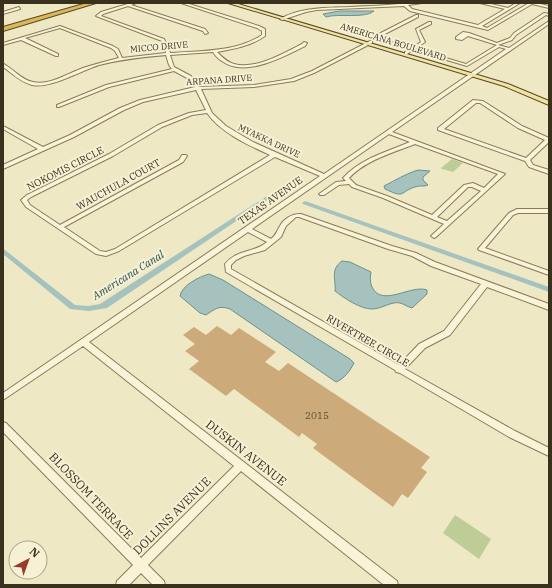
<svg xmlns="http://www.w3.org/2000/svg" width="552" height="588" font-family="'IBM Plex Serif',serif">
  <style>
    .green { fill: #becd98 }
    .water { fill: #a6c2be; stroke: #6d908d }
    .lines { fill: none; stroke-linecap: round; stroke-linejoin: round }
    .canal { fill: #a6c2be; fill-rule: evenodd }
    .building { fill: #cdaa7a }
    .minor-casing { stroke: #897b5a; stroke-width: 2 }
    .major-casing { stroke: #57482f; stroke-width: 2 }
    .highway-casing { stroke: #57482f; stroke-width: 2 }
    .minor { fill: #f9f4d8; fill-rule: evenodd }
    .major { fill: #f1e49c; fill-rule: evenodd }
    .highway { fill: #deb755; fill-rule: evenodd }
    .labels { text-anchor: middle; stroke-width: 4; stroke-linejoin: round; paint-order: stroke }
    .far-street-label { font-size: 9px; fill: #39301e; stroke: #f6f1d4 }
    .street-label { font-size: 10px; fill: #39301e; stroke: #f6f1d4 }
    .near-number-label { font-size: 10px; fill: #5e4e35 }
    .water-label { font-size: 11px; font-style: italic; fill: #2e5559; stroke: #f6f1d4 }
    .near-street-label { font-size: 12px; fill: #39301e; stroke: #f6f1d4 }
  </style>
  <rect width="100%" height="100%" fill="#eee9c4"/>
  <g class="green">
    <path d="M 452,159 L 463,163 L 453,172 L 442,169 L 441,168 Z"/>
    <path d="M 455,515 L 491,539 L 479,559 L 443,533 Z"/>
  </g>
  <g class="water">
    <path d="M 339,11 L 374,11 C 365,19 338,13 326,17 L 323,14 Z"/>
    <path d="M 418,170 L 430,171 L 423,177 L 423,180 L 428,185 C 424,187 420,185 415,187 C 399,192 406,199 385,189 L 384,186 C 396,180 405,174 418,170 Z"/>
    <path d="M 342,261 L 350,262 L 371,272 C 370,277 370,283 372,287 C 382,308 411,284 427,290 L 427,294 L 412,308 C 408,307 404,304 400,303 C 391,301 382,309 372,309 C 360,309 344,298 335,291 C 336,278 330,270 342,261 Z"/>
    <path d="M 209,274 L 223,280 L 350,359 L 354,363 C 350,371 344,379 336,382 L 230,309 C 219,305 215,309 206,315 L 200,313 L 180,296 C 182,285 199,277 209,274 Z"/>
  </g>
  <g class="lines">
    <g class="canal">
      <path d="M 267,196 L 269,197 L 269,199 L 107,308 L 89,311 L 70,309 L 3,254 L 3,249 L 5,250 L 75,305 L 89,306 L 100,304 Z"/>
      <path d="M 305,201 L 549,287 L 549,292 L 303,204 L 302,203 Z"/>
    </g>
  </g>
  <path class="building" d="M 217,326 L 231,335 L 239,328 L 276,352 L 265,362 L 279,371 L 288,363 L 430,457 L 421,468 L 427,472 L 408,498 L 402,494 L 393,507 L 313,448 L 317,444 L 302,433 L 299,437 L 234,389 L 226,396 L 189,369 L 199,361 L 185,351 L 195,344 L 183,335 L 194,327 L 206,335 Z"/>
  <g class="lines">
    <defs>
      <g id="minor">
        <path d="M 131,3 L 136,3 L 131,5 L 205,29 L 208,33 L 205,34 L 203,31 L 128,6 L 103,14 L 101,16 L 164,39 L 168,47 L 170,53 C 200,51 236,52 262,35 L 262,31 L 257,28 L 181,3 L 186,3 L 259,26 L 265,29 L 265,36 C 251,46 234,49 217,52 C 222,57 227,62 234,64 C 256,70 284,53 302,44 L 304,42 L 307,43 L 305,46 C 283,57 245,78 222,61 C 218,59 215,55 213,52 L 170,55 L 174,67 L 191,76 L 199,87 L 254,85 L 291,79 L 312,71 L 370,41 L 372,41 L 372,43 L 314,73 L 294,81 L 254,87 L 201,89 L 212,113 L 226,126 L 253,142 L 324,174 L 506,49 L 499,47 L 467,66 L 413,50 L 407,54 L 405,54 L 405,52 L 409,49 L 373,39 L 373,37 L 416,15 L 418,15 L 418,17 L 377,38 L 412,48 L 421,42 L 416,29 L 429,22 L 431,22 L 431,24 L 419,30 L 425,42 L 415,49 L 466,64 L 497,45 L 468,36 L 462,40 L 456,39 L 456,37 L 463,32 L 469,33 L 497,43 L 510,38 L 514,33 L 544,13 L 549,14 L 549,16 L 546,15 L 516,35 L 512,40 L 498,45 L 509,48 L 549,21 L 549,24 L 392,132 L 505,174 L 436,237 L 434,238 L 431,236 L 444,224 L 383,198 L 352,187 L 349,184 L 339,185 L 324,195 L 320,195 L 319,194 L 336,182 L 346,181 L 343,178 L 344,177 C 362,158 387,152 410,142 L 389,134 L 252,229 L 271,239 C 277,234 276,232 280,226 C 283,219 293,213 301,214 L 392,246 L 416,253 L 435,262 L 549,304 L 549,310 L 487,287 L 450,335 L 425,348 L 405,369 L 515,431 L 549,448 L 549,456 L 509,437 L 400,373 L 396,372 L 395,370 L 226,272 L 225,264 C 237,249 254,253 267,242 L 248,232 L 89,342 L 397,581 L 398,585 L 384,585 L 241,471 L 148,565 L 164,581 L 165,585 L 153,585 L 141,573 L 129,585 L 116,585 L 117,581 L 133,565 L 3,432 L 3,422 L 6,423 L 141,558 L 234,466 L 83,346 L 3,400 L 3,393 L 320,176 L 275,157 L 119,251 L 106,256 L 96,254 L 26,207 L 21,200 L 27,195 L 109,154 L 158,125 L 189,113 L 206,110 L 196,90 L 143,102 L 124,110 L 74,137 L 3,169 L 3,165 L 38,149 L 3,129 L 3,126 L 43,147 L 70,135 L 120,108 L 140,100 L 195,87 L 187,78 L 174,71 L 109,87 L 59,107 L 57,107 L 57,105 L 106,85 L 172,69 L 169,65 L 166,55 C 144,57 121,59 99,65 C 80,71 50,89 32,85 C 20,82 12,73 3,67 L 3,64 L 4,64 C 14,70 22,80 33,82 C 50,86 68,73 83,68 C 95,64 107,61 119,58 L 115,51 L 111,48 L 60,28 L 25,38 L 58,54 L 58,56 L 56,56 L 21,40 L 3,45 L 3,43 L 60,26 L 113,46 L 118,49 L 122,58 L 166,53 L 165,47 L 162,41 L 96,16 L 101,12 ZM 207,113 C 221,133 248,145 270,155 L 115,249 L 106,252 L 100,251 L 64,227 L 183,162 L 187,156 L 186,155 L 182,155 L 179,160 L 60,225 L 30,205 L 27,200 L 31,197 L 113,156 L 162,127 L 192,115 ZM 415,144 L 498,174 L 484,188 L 473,183 L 464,185 L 432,215 L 387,196 L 356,185 L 349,178 C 366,160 392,153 415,144 ZM 468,187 L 472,187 L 481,191 L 447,221 L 437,217 ZM 296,217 L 299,217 L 388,249 L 412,256 L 431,266 L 481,284 L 444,331 L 419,344 L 399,365 L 231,269 L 231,265 L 236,260 L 244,256 L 265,250 L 281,237 L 286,226 Z"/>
        <path d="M 412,3 L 422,3 L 408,5 L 412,9 L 478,25 L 505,9 L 480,3 L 487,3 L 508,8 L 516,3 L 520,3 L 482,26 L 487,28 L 529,3 L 536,3 L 549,6 L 549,8 L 532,4 L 488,30 L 410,11 L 404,6 L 317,10 L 306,12 L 282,20 L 280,19 C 301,7 326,8 350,7 C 370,6 391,5 412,3 Z"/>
        <path d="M 19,7 L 20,9 L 3,14 L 3,12 Z"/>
        <path d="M 473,100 L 483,101 L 522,126 L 549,138 L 549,142 L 530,160 L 533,165 L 549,170 L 549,174 L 529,167 L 525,161 L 438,130 L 438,128 ZM 476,103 L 480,103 L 518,128 L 545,140 L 526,158 L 444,129 Z"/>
        <path d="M 517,209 L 549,209 L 549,213 L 518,213 L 513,215 L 485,248 L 549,271 L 549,275 L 479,250 L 478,249 L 509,213 Z"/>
      </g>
      <path id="major" d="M 228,3 L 235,3 L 508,84 L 549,101 L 549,105 L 504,86 Z"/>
      <path id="highway" d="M 87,3 L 96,3 L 3,31 L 3,27 Z"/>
    </defs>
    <use href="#minor" class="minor-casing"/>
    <use href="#major" class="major-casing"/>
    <use href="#highway" class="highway-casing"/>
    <use href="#minor" class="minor"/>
    <use href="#major" class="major"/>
    <use href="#highway" class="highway"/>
  </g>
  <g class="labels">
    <g class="far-street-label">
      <text transform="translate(393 42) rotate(17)" y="3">AMERICANA BOULEVARD</text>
      <text transform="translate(159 47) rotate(-5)" y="3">MICCO DRIVE</text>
      <text transform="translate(219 80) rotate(-4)" y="3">ARPANA DRIVE</text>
      <text transform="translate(269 141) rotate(25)" y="3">MYAKKA DRIVE</text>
    </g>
    <g class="street-label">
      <text transform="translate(65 168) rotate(-27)" y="4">NOKOMIS CIRCLE</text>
      <text transform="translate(118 184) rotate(-29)" y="4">WAUCHULA COURT</text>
      <text transform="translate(270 200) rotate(-35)" y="4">TEXAS AVENUE</text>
      <text transform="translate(368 340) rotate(30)" y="4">RIVERTREE CIRCLE</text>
    </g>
    <g class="near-number-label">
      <text x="317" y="419">2015</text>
    </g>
    <g class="water-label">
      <text transform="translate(128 275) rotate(-32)" y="4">Americana Canal</text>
    </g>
    <g class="near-street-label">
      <text transform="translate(246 453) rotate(38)" y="4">DUSKIN AVENUE</text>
      <text transform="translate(91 496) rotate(46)" y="4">BLOSSOM TERRACE</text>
      <text transform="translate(172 516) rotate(-45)" y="4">DOLLINS AVENUE</text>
    </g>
  </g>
  <rect width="552" height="588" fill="none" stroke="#39301e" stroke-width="8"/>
  <g transform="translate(28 560) rotate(41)"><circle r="19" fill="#f6f1d4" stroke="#aaa48b"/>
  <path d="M0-3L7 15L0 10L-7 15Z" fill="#993b2a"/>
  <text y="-6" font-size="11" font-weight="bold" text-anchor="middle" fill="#39301e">N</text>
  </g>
</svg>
